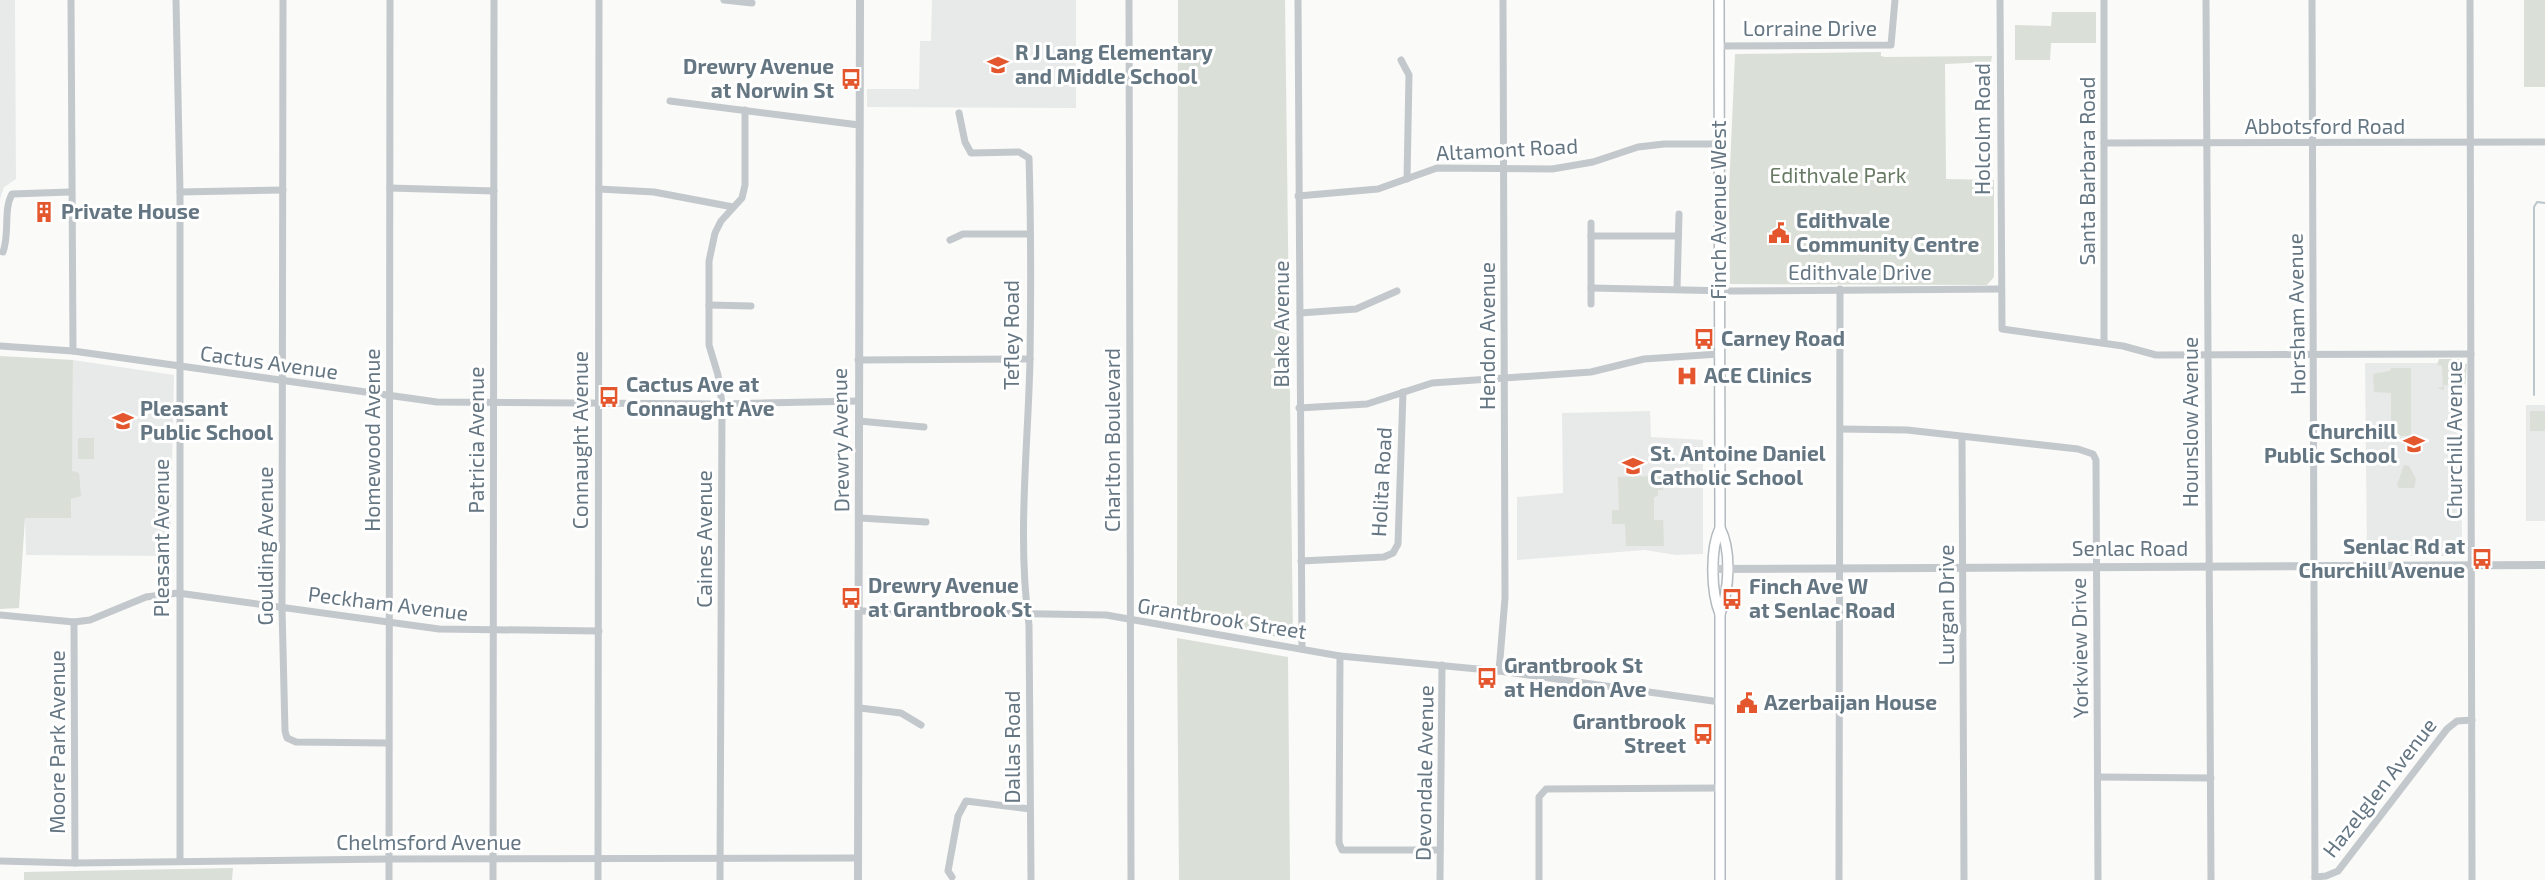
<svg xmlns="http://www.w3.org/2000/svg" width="2545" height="880" font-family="'Exo 2',sans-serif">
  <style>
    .built { fill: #e8e9e9 }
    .green { fill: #dadfd7 }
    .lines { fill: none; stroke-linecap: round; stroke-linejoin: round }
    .stream { stroke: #bbc7cb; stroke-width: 2 }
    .secondary-casing { stroke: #b3babf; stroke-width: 12 }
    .minor { stroke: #c3c8cc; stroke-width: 7 }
    .tertiary { stroke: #c3c8cc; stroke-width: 8 }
    .secondary { stroke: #fff; stroke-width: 9 }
    .labels { text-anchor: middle; stroke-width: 6; stroke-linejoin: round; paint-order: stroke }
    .street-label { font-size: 21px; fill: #657683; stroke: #fff }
    .poi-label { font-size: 21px; font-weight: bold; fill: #657683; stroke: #fff; text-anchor: start }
    .park-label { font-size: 21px; fill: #687a64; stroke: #fff }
  </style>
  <rect width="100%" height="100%" fill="#fafaf8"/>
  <g class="built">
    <path d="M 0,0 L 15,0 L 16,179 L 4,187 L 0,199 Z"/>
    <path d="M 932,0 L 1076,0 L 1076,108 L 867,107 L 867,89 L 919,89 L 920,41 L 931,41 Z"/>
    <path d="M 73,360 L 174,375 L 170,556 L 26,555 L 25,517 L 71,517 Z"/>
    <path d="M 2365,363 L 2461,363 L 2462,556 L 2367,556 Z"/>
    <rect x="2526" y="405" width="19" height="116"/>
    <path d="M 1650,411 L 1651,437 L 1703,440 L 1703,554 L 1676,555 L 1645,550 L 1517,560 L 1517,497 L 1563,493 L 1562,413 Z"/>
  </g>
  <g class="green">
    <path d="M 1178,0 L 1285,0 L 1293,640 L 1177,617 Z"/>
    <rect x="2524" y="0" width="21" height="87"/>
    <path d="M 2052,12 L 2096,12 L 2096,43 L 2051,43 L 2050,60 L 2015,60 L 2015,25 L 2051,26 Z"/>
    <path d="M 1881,52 L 1881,56 L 1885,57 L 1992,56 L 1991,62 L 1945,64 L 1946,179 L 1994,180 L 1994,277 L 1987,285 L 1730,284 L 1729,191 L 1735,54 Z"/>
    <path d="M 0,356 L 73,360 L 72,471 L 79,473 L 81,496 L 71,499 L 71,518 L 25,518 L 19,608 L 0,609 Z"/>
    <path d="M 2439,359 L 2459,359 L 2462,363 L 2467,364 L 2465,389 L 2458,390 L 2458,384 L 2444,385 L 2444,390 L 2437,388 L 2443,387 L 2442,366 L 2437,365 Z"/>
    <path d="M 2391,368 L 2411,368 L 2411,436 L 2391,436 L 2391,393 L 2374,392 L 2373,374 L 2390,371 Z"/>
    <rect x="2530" y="411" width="15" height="20"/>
    <rect x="78" y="438" width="16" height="21"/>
    <path d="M 2404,465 L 2409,466 L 2416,479 L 2414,488 L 2399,488 L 2397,485 Z"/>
    <path d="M 1663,476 L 1663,490 L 1658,490 L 1658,496 L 1654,497 L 1654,520 L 1663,520 L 1664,546 L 1626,546 L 1625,524 L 1612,524 L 1612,510 L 1619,510 L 1618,477 Z"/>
    <path d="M 1177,638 L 1288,657 L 1290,880 L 1179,880 Z"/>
    <path d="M 233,868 L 232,880 L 24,880 L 24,872 Z"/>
  </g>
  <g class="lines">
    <path class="stream" d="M 2534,395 L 2534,207 L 2537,202 L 2545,203"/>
    <defs>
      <g id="secondary">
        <path d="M 1719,0 L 1720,528 C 1710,549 1711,592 1720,614"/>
        <path d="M 1720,528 C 1732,551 1729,591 1720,614 L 1720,880"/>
      </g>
    </defs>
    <use href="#secondary" class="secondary-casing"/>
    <g class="minor">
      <path d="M 71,0 L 73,351"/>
      <path d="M 176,0 L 180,192 L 180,861"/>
      <path d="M 283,0 L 282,608 L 285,731 L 287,738 L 296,742 L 387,743"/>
      <path d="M 724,0 L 752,3"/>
      <path d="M 1129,0 L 1131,880"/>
      <path d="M 1298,0 L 1302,649"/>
      <path d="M 2000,0 L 2002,329 L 2123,346 L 2156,355 L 2471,354"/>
      <path d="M 2104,0 L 2104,343"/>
      <path d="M 2206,0 L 2211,880"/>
      <path d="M 2312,0 L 2315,880"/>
      <path d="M 2470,0 L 2472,880"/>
      <path d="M 1719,46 L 1891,45 L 1895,0"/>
      <path d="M 1401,60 L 1409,75 L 1407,179"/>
      <path d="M 670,101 L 859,125"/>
      <path d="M 959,113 L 965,142 L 971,153 L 1019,152 L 1029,158 C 1031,225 1031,293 1030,360 C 1028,448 1017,537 1029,625 L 1031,880"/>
      <path d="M 2104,143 L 2545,142"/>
      <path d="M 390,188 L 494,191"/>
      <path d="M 599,189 L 654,192 L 733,207"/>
      <path d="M 180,192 L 283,190"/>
      <path d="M 1298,196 L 1378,189 L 1437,168 L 1552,169 L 1593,162 L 1638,147 L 1664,144 L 1719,144"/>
      <path d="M 1591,236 L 1591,223"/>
      <path d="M 950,240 L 963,234 L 1029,234"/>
      <path d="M 3,252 C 10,233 3,210 12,194 L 70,192"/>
      <path d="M 1591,288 L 1732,291 L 2000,289"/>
      <path d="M 1677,289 L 1679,214"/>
      <path d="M 1591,304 L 1591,236 L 1678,236"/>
      <path d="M 709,305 L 751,306"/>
      <path d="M 1300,313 L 1356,309 L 1397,291"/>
      <path d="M 0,346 L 73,351 L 437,402 L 722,404 L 859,401"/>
      <path d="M 858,360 L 1030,359"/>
      <path d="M 1299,408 L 1367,404 L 1432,383 L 1591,372 L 1644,359 L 1719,354"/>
      <path d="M 859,421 L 924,427"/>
      <path d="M 1841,429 L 1907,430 L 2078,449 L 2093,454 L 2096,460 L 2098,880"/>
      <path d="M 1962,438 L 1964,880"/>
      <path d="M 860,518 L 926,522"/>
      <path d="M 1301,561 L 1384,557 L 1393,553 L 1398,544 L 1403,392"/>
      <path d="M 859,611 L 1106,615 L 1340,656 L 1499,671 L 1720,702"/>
      <path d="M 0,615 L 74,622 L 90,620 L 146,597 L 178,593 L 439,629 L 599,631"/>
      <path d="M 74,622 L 75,863"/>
      <path d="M 1340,656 L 1339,843 L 1342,850 L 1440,850"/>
      <path d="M 1499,671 L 1505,598 L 1503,0"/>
      <path d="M 860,708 L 901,713 L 921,725"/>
      <path d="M 2098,777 L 2211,778"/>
      <path d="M 0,861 L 75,863 L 388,859 L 858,858"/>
      <path d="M 952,877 L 948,871 L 958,816 L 966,801 L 1030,809"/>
      <path d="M 2315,877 L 2326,876 L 2338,871 L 2447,729 L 2457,721 L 2472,720"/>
      <path d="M 389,880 L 390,0"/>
      <path d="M 493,880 L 494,0"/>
      <path d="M 598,880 L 599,0"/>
      <path d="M 720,880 L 722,404 L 718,375 L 709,345 L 709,261 L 715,233 L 721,221 L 742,198 L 745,185 L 745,110"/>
      <path d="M 1440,880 L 1442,665"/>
      <path d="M 1539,880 L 1539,797 L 1546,789 L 1720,788"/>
      <path d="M 1839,880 L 1840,289"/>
    </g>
    <g class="tertiary">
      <path d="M 1714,569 L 2545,565"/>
      <path d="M 858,880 L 860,0"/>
    </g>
    <use href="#secondary" class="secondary"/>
  </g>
  <defs>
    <symbol id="school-bare" viewBox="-9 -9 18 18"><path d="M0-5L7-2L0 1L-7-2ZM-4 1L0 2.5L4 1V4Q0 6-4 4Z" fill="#e4572e" stroke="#fff" stroke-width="2.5" paint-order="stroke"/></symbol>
    <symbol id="bus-bare" viewBox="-9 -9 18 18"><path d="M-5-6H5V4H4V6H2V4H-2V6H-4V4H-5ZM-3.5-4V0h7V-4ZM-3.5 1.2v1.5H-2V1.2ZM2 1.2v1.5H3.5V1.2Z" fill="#e4572e" stroke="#fff" stroke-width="2.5" paint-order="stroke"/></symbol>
    <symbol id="building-bare" viewBox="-9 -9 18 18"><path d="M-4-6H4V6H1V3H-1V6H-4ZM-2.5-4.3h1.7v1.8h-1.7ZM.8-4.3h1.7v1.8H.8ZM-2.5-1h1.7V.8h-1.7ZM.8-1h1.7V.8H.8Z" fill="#e4572e" stroke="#fff" stroke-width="2.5" paint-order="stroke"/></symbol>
    <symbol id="civic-bare" viewBox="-9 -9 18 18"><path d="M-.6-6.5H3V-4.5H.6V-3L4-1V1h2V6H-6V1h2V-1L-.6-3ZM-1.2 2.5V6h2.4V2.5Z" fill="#e4572e" stroke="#fff" stroke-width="2.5" paint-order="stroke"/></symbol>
    <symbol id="hospital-bare" viewBox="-9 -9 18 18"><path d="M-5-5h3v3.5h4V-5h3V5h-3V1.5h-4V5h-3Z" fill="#e4572e" stroke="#fff" stroke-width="2.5" paint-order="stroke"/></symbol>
  </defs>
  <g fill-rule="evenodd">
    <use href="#school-bare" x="983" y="50" width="30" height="30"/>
    <use href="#bus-bare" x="836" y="64" width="30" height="30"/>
    <use href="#building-bare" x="29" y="197" width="30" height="30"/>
    <use href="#civic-bare" x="1764" y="218" width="30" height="30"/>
    <use href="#bus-bare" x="1689" y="324" width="30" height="30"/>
    <use href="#hospital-bare" x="1672" y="361" width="30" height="30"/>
    <use href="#bus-bare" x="594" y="382" width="30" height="30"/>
    <use href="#school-bare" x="108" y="406" width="30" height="30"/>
    <use href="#school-bare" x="2399" y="429" width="30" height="30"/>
    <use href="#school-bare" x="1618" y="451" width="30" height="30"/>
    <use href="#bus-bare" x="2467" y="544" width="30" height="30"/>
    <use href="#bus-bare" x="836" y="583" width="30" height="30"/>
    <use href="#bus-bare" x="1717" y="584" width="30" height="30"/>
    <use href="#bus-bare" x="1472" y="663" width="30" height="30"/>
    <use href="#civic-bare" x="1732" y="688" width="30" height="30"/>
    <use href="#bus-bare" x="1688" y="719" width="30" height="30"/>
  </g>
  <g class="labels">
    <g class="street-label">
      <text x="1810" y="36">Lorraine Drive</text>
      <text x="2325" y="134">Abbotsford Road</text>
      <text transform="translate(1983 129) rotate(-90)" y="7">Holcolm Road</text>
      <text transform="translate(1507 150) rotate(-3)" y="7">Altamont Road</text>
      <text transform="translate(2088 171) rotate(-90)" y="7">Santa Barbara Road</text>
      <text transform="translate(1719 210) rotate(-90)" y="7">Finch Avenue West</text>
      <text x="1860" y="280">Edithvale Drive</text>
      <text transform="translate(2297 314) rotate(-91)" y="7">Horsham Avenue</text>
      <text transform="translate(1282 324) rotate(-90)" y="7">Blake Avenue</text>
      <text transform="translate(1012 335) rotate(-90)" y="7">Tefley Road</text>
      <text transform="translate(1488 336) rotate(-90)" y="7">Hendon Avenue</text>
      <text transform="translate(269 363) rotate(8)" y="7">Cactus Avenue</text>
      <text transform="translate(2191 422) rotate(-90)" y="7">Hounslow Avenue</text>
      <text transform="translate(373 440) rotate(-90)" y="7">Homewood Avenue</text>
      <text transform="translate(477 440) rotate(-90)" y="7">Patricia Avenue</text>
      <text transform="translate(581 440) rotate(-90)" y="7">Connaught Avenue</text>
      <text transform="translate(841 440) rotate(-91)" y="7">Drewry Avenue</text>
      <text transform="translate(1113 440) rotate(-90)" y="7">Charlton Boulevard</text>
      <text transform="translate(2455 440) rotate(-90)" y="7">Churchill Avenue</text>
      <text transform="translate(1382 482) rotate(-87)" y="7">Holita Road</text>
      <text transform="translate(162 538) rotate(-90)" y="7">Pleasant Avenue</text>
      <text transform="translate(705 539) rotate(-90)" y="7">Caines Avenue</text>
      <text transform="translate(266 546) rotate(-90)" y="7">Goulding Avenue</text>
      <text x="2130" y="556">Senlac Road</text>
      <text transform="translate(388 604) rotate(7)" y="7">Peckham Avenue</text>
      <text transform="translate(1947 605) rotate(-90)" y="7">Lurgan Drive</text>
      <text transform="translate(1222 619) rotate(9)" y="7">Grantbrook Street</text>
      <text transform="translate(2080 648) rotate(-91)" y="7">Yorkview Drive</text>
      <text transform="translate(58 742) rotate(-90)" y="7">Moore Park Avenue</text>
      <text transform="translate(1013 747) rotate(-90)" y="7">Dallas Road</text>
      <text transform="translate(1425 773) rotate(-89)" y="7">Devondale Avenue</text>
      <text transform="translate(2380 788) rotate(-52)" y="7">Hazelglen Avenue</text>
      <text x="429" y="850">Chelmsford Avenue</text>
    </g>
    <g class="poi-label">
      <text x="1015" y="60">R J Lang Elementary<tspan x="1015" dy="24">and Middle School</tspan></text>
      <text x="834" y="74" text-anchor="end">Drewry Avenue<tspan x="834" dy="24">at Norwin St</tspan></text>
      <text x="61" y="219">Private House</text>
      <text x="1796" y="228">Edithvale<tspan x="1796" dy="24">Community Centre</tspan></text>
      <text x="1721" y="346">Carney Road</text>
      <text x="1704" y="383">ACE Clinics</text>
      <text x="626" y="392">Cactus Ave at<tspan x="626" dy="24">Connaught Ave</tspan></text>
      <text x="140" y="416">Pleasant<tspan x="140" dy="24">Public School</tspan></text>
      <text x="2397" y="439" text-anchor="end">Churchill<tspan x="2397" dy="24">Public School</tspan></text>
      <text x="1650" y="461">St. Antoine Daniel<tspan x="1650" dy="24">Catholic School</tspan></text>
      <text x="2465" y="554" text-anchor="end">Senlac Rd at<tspan x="2465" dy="24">Churchill Avenue</tspan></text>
      <text x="868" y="593">Drewry Avenue<tspan x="868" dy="24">at Grantbrook St</tspan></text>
      <text x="1749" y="594">Finch Ave W<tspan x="1749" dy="24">at Senlac Road</tspan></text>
      <text x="1504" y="673">Grantbrook St<tspan x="1504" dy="24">at Hendon Ave</tspan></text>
      <text x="1764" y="710">Azerbaijan House</text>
      <text x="1686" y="729" text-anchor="end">Grantbrook<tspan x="1686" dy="24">Street</tspan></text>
    </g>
    <g class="park-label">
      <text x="1838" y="183">Edithvale Park</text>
    </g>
  </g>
</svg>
